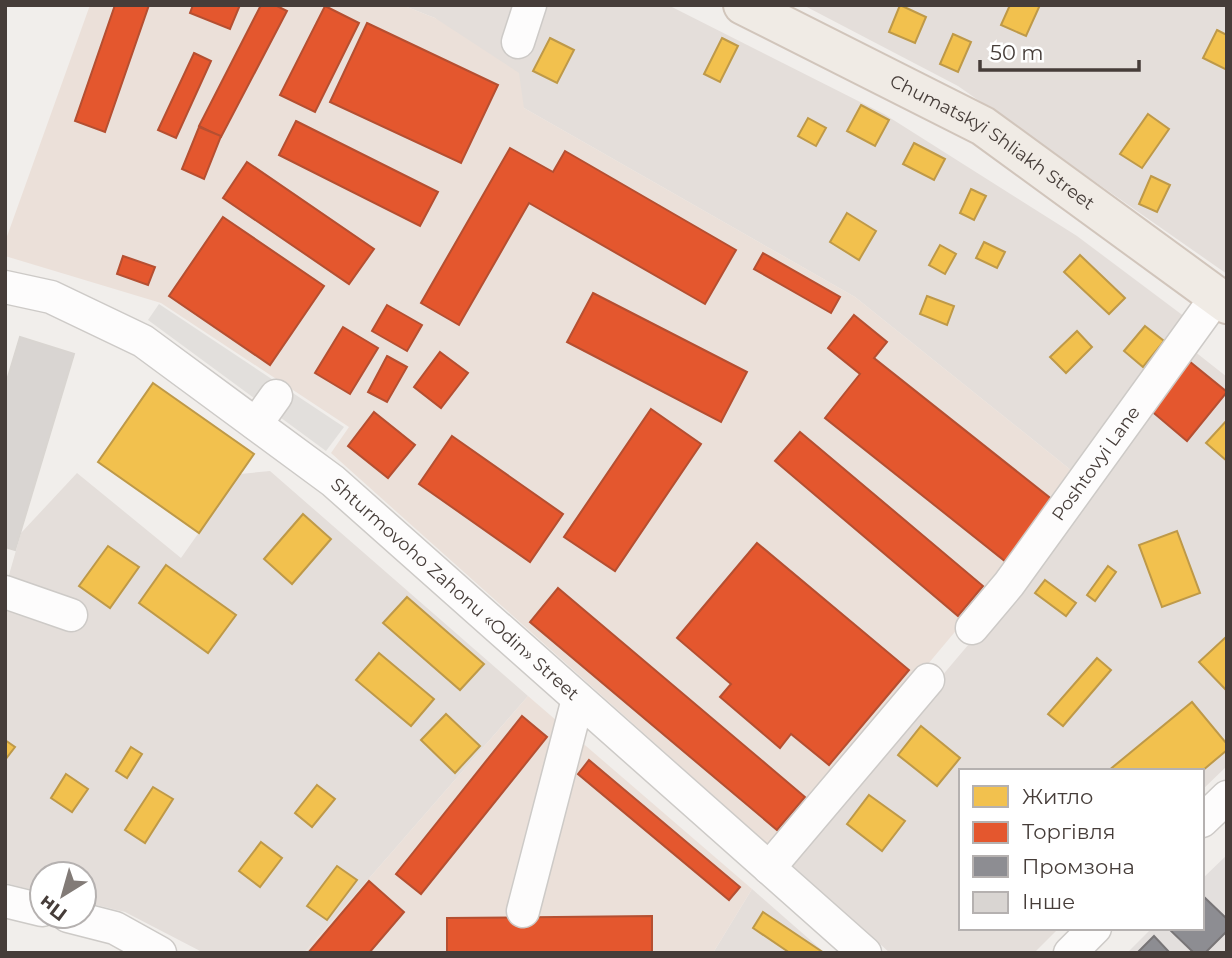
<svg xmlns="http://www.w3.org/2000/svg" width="1232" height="958" font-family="Montserrat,sans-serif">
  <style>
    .residential { fill: #e4deda }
    .commercial { fill: #ebe0d9 }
    .industrial { fill: #e3dfdd }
    .parking { fill: #e2dfdc }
    .homes { fill: #f2c14e; stroke: #be9948; stroke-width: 2 }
    .shops { fill: #e4572e; stroke: #b54f31; stroke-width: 2 }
    .industry { fill: #8d8d92; stroke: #787577; stroke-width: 2 }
    .building { fill: #d9d5d2; stroke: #d9d5d1; stroke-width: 2 }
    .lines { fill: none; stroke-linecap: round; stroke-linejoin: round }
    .minor-casing { stroke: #cdcac7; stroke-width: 35 }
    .major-casing { stroke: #d1c5bb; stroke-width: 42 }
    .minor { stroke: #fdfcfc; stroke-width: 32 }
    .major { stroke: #f0ebe5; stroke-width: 38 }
    .labels { text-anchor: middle; stroke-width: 7; stroke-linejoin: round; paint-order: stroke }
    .street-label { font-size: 18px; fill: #463d39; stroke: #fff }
  </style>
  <rect width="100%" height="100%" fill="#f1eeeb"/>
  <g class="residential">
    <path d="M 402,5 L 668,5 L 884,114 L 1077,236 L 1185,317 L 1077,475 L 855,297 L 524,108 L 435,18 Z"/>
    <path d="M 803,5 L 1227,5 L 1227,274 L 958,86 Z"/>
    <path d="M 1189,347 L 1227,377 L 1227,766 L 1202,790 L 1202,771 L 961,771 L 961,928 L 1059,928 L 1034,953 L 890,953 L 786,860 L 1013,592 Z"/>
    <path d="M 270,471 L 528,696 L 304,953 L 204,953 L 125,912 L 84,902 L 84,874 L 42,874 L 42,892 L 5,883 L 5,589 L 21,533 L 77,473 L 181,558 L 240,474 Z"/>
    <path d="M 752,889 L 825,953 L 713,953 Z"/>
  </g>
  <g class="commercial">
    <path d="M 90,5 L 402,5 L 435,18 L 519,73 L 524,108 L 855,297 L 1077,475 L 990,590 L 773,849 L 331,453 L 349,427 L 161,303 L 5,256 L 5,242 Z"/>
    <path d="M 528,696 L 752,889 L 713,953 L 304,953 Z"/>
  </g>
  <path class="industrial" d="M 1227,855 L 1227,953 L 1127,953 L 1152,928 L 1202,928 L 1202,879 Z"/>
  <path class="parking" d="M 159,304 L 344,427 L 326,451 L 148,320 Z"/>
  <g class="homes">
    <path d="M 900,5 L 926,17 L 915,43 L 889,32 Z"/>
    <path d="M 1010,5 L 1040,5 L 1026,36 L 1001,25 Z"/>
    <path d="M 1217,30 L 1227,35 L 1227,70 L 1203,58 Z"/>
    <path d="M 953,34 L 971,42 L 958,72 L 940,64 Z"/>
    <path d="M 550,38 L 574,50 L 557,83 L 533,71 Z"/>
    <path d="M 722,38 L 738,46 L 720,82 L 704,74 Z"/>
    <path d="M 861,105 L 889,120 L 875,146 L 847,131 Z"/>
    <path d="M 1148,114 L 1169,129 L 1142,168 L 1120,154 Z"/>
    <path d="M 808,118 L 826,128 L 816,146 L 798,136 Z"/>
    <path d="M 914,143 L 945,159 L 934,180 L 903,164 Z"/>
    <path d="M 1151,176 L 1170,185 L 1157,212 L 1139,204 Z"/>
    <path d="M 971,189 L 986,196 L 974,220 L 960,213 Z"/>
    <path d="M 847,213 L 876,231 L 859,260 L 830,242 Z"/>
    <path d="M 984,242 L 1005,252 L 997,268 L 976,258 Z"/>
    <path d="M 940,245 L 956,254 L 945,274 L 929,265 Z"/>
    <path d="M 1080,255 L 1125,298 L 1109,314 L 1064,272 Z"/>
    <path d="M 927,296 L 954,306 L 947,325 L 920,314 Z"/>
    <path d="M 1145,326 L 1164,341 L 1143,367 L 1124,351 Z"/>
    <path d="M 1077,331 L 1092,347 L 1066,373 L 1050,357 Z"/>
    <path d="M 153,383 L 254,454 L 199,533 L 98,462 Z"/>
    <path d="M 1227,420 L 1227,461 L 1206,443 Z"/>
    <path d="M 303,514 L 331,539 L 292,584 L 264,559 Z"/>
    <path d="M 1177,531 L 1200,593 L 1162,607 L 1139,545 Z"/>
    <path d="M 108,546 L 139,567 L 110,608 L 79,586 Z"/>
    <path d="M 166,565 L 236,615 L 208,653 L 139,603 Z"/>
    <path d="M 1108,566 L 1116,572 L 1095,601 L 1087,595 Z"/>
    <path d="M 1045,580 L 1076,603 L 1066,616 L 1035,593 Z"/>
    <path d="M 407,597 L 484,664 L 460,690 L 383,623 Z"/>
    <path d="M 1227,636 L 1227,691 L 1199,662 Z"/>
    <path d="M 379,653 L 434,699 L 411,726 L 356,680 Z"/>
    <path d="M 1097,658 L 1111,670 L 1063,726 L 1048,714 Z"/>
    <path d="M 1192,702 L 1227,744 L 1227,750 L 1202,771 L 1108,771 Z"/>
    <path d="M 446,714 L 480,746 L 455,773 L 421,740 Z"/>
    <path d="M 921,726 L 960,758 L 937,786 L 898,755 Z"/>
    <path d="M 5,740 L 15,747 L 5,760 Z"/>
    <path d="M 131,747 L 142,754 L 127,778 L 116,771 Z"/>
    <path d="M 66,774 L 88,789 L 72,812 L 51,798 Z"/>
    <path d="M 317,785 L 335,799 L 312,827 L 295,813 Z"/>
    <path d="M 153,787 L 173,799 L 145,843 L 125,830 Z"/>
    <path d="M 869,795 L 905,821 L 882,851 L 847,824 Z"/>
    <path d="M 261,842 L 282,858 L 260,887 L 239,871 Z"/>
    <path d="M 337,866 L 357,880 L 327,920 L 307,906 Z"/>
    <path d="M 763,912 L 824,953 L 790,953 L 753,928 Z"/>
  </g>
  <g class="shops">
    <path d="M 115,5 L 149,5 L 105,132 L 75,121 Z"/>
    <path d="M 193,5 L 240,5 L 230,29 L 190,13 Z"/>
    <path d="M 261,5 L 275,5 L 287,11 L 221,137 L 199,126 Z"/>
    <path d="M 325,6 L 359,23 L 315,112 L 280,95 Z"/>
    <path d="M 367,23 L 498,85 L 461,163 L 330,102 Z"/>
    <path d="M 194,53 L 211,61 L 176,138 L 158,130 Z"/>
    <path d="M 296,121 L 438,192 L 420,226 L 279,155 Z"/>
    <path d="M 199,127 L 221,136 L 204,179 L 182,169 Z"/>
    <path d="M 510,148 L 553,172 L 565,151 L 736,250 L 705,304 L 529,203 L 459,325 L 421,303 Z"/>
    <path d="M 247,162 L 374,249 L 349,284 L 223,198 Z"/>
    <path d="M 223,217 L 324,286 L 270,365 L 169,296 Z"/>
    <path d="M 763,253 L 840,297 L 831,313 L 754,269 Z"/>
    <path d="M 123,256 L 155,267 L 148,285 L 117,274 Z"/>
    <path d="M 593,293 L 747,372 L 721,422 L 567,342 Z"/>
    <path d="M 387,305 L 422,325 L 407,351 L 372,331 Z"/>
    <path d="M 854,315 L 887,342 L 874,358 L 1054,501 L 1006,562 L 825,418 L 860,374 L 828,348 Z"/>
    <path d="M 343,327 L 378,348 L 350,394 L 315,373 Z"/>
    <path d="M 440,352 L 468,373 L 441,408 L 414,387 Z"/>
    <path d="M 387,356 L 407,367 L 387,402 L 368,392 Z"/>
    <path d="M 1189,361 L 1227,392 L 1187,441 L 1149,409 Z"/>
    <path d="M 651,409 L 701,444 L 615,571 L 564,537 Z"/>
    <path d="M 374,412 L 415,445 L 388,478 L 348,446 Z"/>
    <path d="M 800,432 L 983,586 L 958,616 L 775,461 Z"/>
    <path d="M 452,436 L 563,514 L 530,562 L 419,484 Z"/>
    <path d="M 757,543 L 909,670 L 829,765 L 791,734 L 780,748 L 720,697 L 731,684 L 677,638 Z"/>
    <path d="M 558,588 L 805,797 L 777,830 L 530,622 Z"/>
    <path d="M 522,716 L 547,737 L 421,894 L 396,874 Z"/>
    <path d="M 589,760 L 740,887 L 729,900 L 578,774 Z"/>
    <path d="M 369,881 L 404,912 L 369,953 L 308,953 Z"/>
    <path d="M 652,916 L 652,953 L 447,953 L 447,918 Z"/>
  </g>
  <g class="industry">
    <path d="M 1202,895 L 1227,919 L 1227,931 L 1205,953 L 1194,953 L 1169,929 L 1202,928 Z"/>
    <path d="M 1154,936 L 1170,953 L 1137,953 Z"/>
  </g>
  <path class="building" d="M 20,337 L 74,354 L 15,550 L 5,547 L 5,387 Z"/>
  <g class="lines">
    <defs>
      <g id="minor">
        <path d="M 518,42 L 530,5"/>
        <path id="s1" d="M 5,287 L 51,297 L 143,341 L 333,481 L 865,953"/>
        <path d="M 256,424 L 276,396"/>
        <path d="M 5,592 L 71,615"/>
        <path id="s2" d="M 972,628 L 1009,584 L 1217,296"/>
        <path d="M 1202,821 L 1227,797"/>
        <path d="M 769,868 L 928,680"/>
        <path d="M 5,901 L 42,910"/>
        <path d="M 523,911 L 578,699"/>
        <path d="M 68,916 L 115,928 L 160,953"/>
        <path d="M 1070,953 L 1095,928"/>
      </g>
      <g id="major">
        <path id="s3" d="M 743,5 L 983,126 L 1227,304"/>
      </g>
    </defs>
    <use href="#minor" class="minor-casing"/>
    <use href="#major" class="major-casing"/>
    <use href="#minor" class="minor"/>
    <use href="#major" class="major"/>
  </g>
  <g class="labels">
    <g class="street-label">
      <text dy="6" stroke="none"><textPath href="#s3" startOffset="285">Chumatskyi Shliakh Street</textPath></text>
      <text dy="6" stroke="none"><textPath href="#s2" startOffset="206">Poshtovyi Lane</textPath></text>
      <text dy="6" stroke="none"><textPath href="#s1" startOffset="548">Shturmovoho Zahonu «Odin» Street</textPath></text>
    </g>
  </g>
  <rect width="1232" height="958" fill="none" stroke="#463d39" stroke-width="14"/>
  <rect x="959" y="769" width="245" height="161" fill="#ffffff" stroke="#b5b1b0" stroke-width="2"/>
  <rect x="973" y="786" width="35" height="21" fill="#f2c14e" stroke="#b5b1b0" stroke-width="2"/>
  <text x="1022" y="804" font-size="21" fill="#463d39">Житло</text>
  <rect x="973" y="822" width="35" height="21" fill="#e4572e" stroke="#b5b1b0" stroke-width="2"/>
  <text x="1022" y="839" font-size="21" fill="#463d39">Торгівля</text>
  <rect x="973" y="856" width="35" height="21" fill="#8d8d92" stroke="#b5b1b0" stroke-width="2"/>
  <text x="1022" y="874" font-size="21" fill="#463d39">Промзона</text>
  <rect x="973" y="892" width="35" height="21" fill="#d9d5d2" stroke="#b5b1b0" stroke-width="2"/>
  <text x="1022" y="909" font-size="21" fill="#463d39">Інше</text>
  <g transform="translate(63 895) rotate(217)"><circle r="33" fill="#ffffff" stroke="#b5b1b0" stroke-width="2"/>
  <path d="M0-5L12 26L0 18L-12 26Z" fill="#827b77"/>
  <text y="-10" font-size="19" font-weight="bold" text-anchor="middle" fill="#463d39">Пн</text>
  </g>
  <path d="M980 60v10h159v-10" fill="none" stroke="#463d39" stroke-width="3.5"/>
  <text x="990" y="60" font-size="21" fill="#463d39" stroke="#ffffff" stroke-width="5" paint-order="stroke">50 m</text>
</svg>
